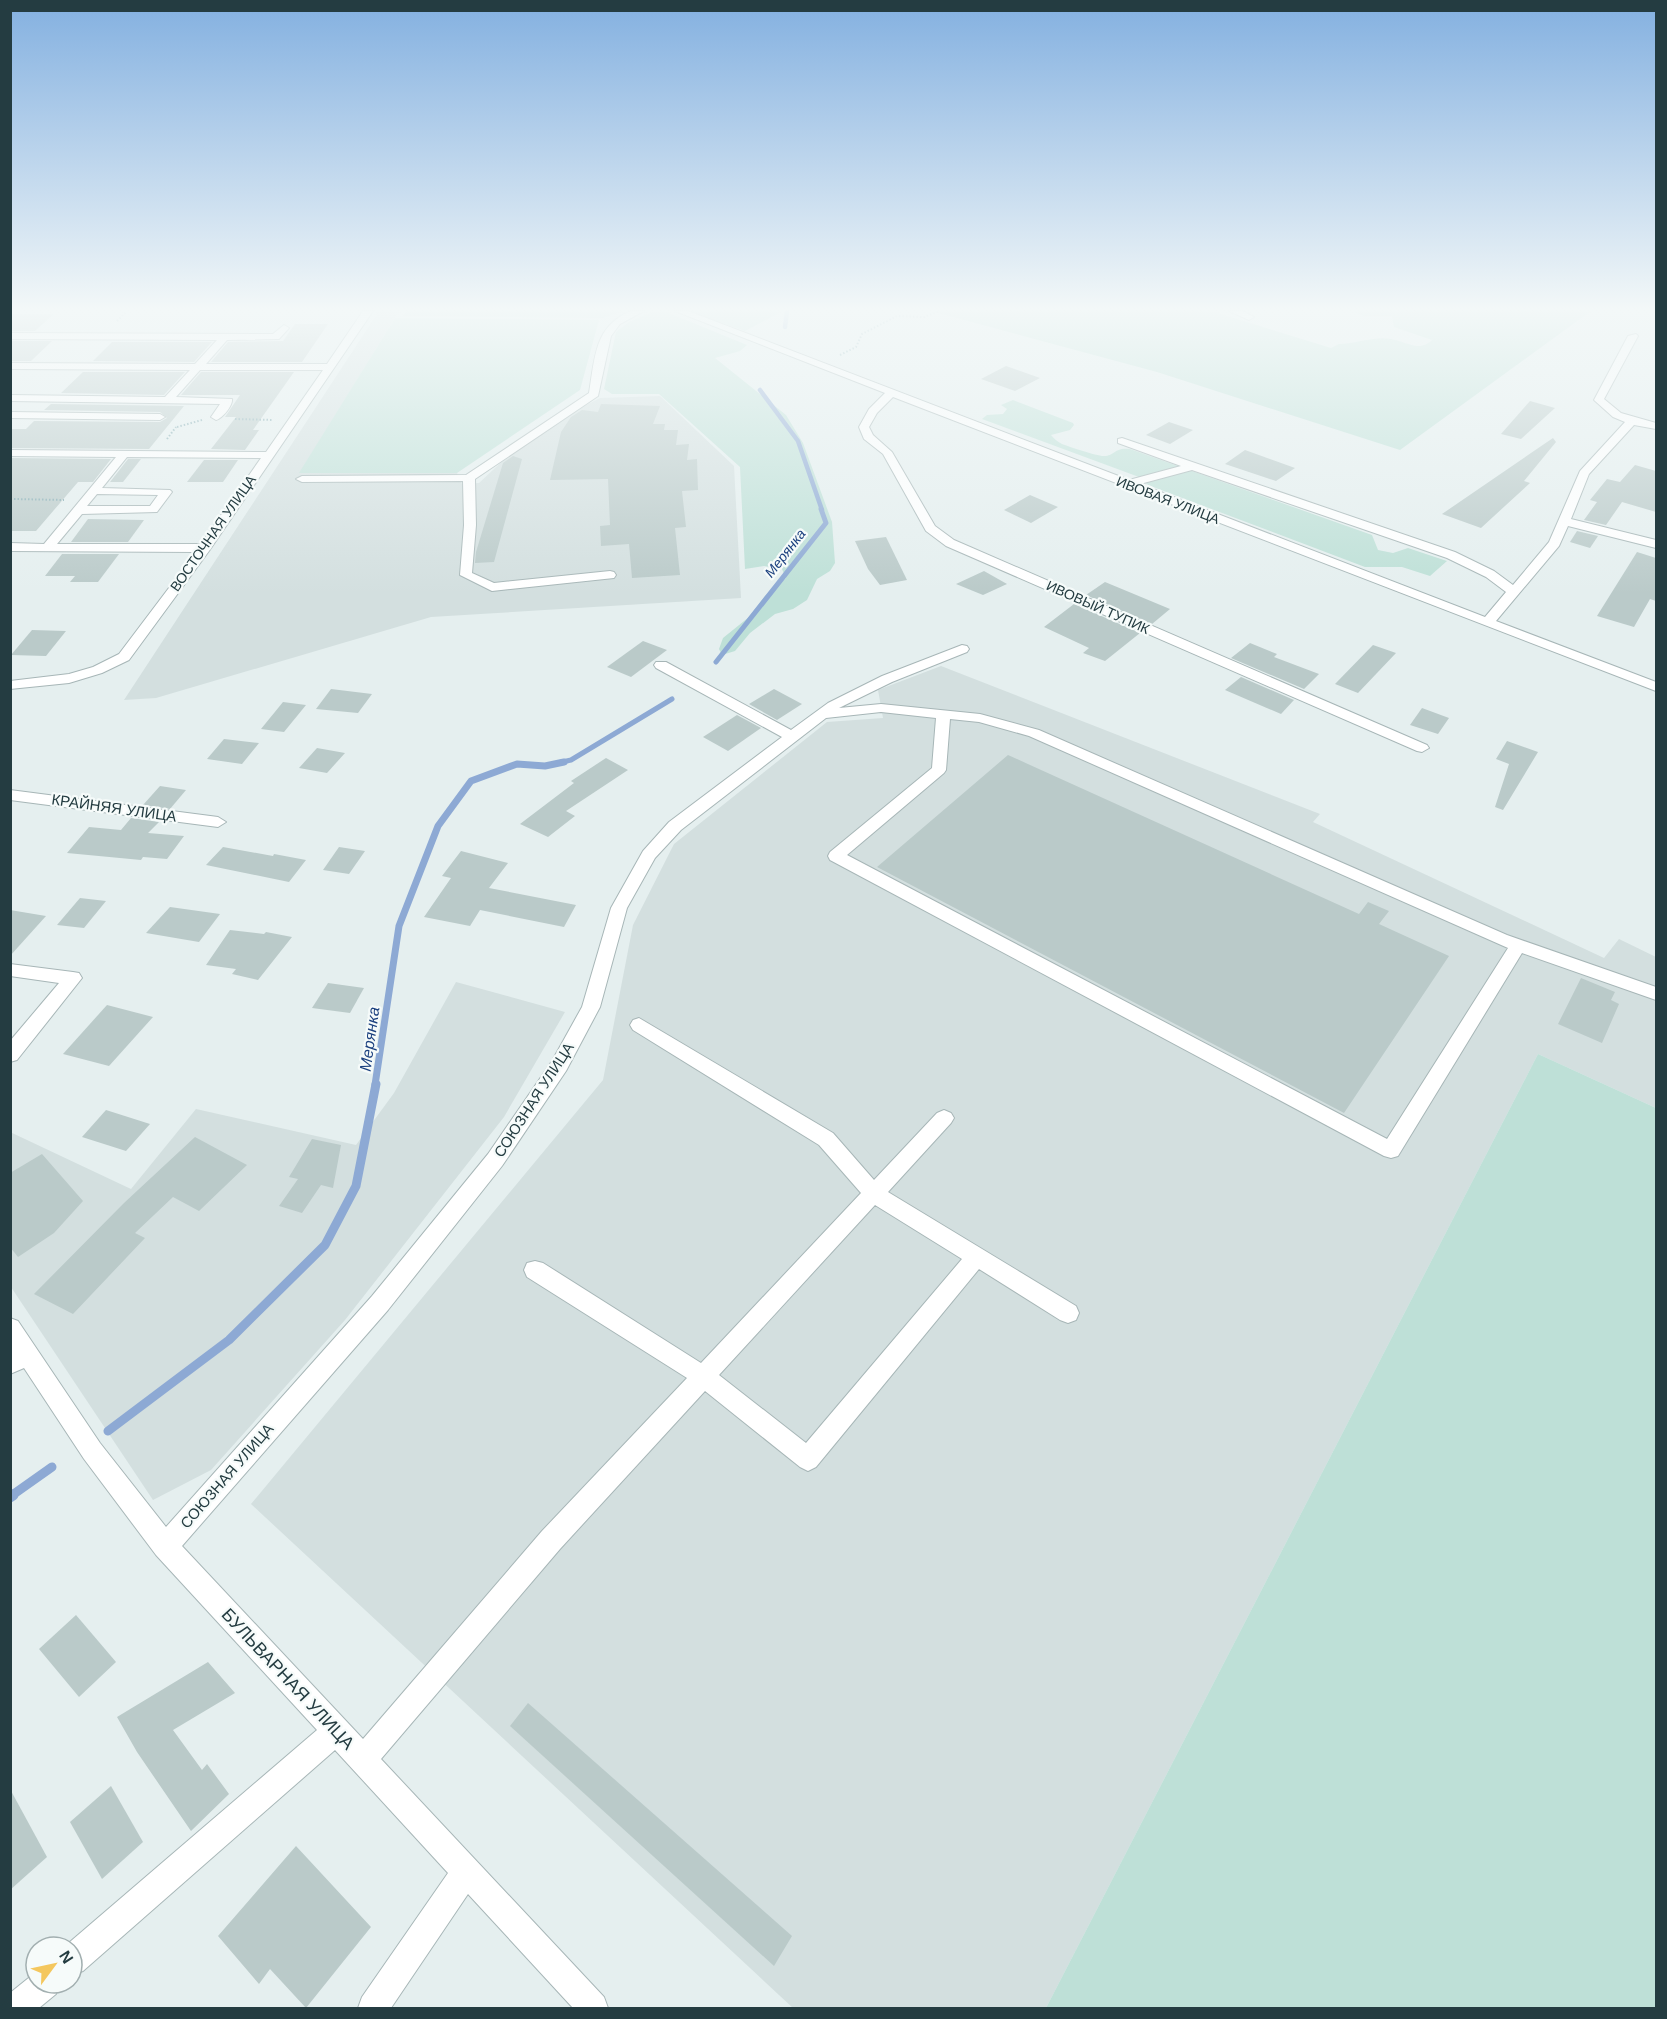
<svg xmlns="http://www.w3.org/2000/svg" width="1667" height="2019" font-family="Arial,sans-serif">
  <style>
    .built { fill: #d3dfdf }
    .green { fill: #bee0d7 }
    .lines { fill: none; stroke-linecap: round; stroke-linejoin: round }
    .stream-far4 { stroke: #8da9d4; stroke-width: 4.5 }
    .stream-far3 { stroke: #8da9d4; stroke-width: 5 }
    .stream-far2 { stroke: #8da9d4; stroke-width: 7 }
    .stream-far1 { stroke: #8da9d4; stroke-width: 9 }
    .stream { stroke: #8da9d4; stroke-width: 11 }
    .building { fill: #bacac9 }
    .minor-casing { stroke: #a7b6b7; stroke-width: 2 }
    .path { stroke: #85acb3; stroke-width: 2; stroke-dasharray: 1.5 2; stroke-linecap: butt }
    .minor { fill: #fff; fill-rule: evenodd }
    .labels { text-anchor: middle; stroke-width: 4.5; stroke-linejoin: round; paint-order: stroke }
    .far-street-label { font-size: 14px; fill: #243c41; stroke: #f6fbfa }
    .far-water-label { font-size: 14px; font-style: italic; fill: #1c417f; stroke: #f6fbfa }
    .street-label { font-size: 15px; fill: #243c41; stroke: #f6fbfa }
    .water-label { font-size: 16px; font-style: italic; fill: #1c417f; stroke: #f6fbfa }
    .near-street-label { font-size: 18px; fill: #243c41; stroke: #f6fbfa }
  </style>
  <rect width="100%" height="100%" fill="#e5efef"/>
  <g class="built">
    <path d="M 379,311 L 399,311 L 300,473 L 457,473 L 462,484 L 479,483 L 510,454 L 572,412 L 600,398 L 660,396 L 734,466 L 741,598 L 431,617 L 156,698 L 124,700 Z"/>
    <path d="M 941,666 L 1320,814 L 1313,822 L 1604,958 L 1619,939 L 1656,957 L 1656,1108 L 1538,1054 L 1046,2008 L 793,2008 L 251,1504 L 603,1080 L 633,925 L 674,844 L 827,722 L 883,718 L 878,690 Z"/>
    <path d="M 456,982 L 565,1012 L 504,1117 L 345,1320 L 211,1470 L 153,1500 L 11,1287 L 10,1132 L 131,1189 L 196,1109 L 356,1145 L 394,1093 Z"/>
  </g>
  <g class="green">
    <path d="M 407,311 L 624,311 L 603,318 L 403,316 Z"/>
    <path d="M 664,311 L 747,345 L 740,351 L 715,358 L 786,415 L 803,443 L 832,522 L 835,563 L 830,571 L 817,579 L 807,600 L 793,609 L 775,614 L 750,633 L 735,651 L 722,655 L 719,649 L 723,638 L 749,617 L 765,596 L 786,578 L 782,569 L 764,566 L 745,569 L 740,467 L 659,394 L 612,394 L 604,389 L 616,332 L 629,322 L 650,313 Z"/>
    <path d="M 689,311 L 783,311 L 745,331 Z"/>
    <path d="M 931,311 L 1211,311 L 1331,348 L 1339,344 C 1356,344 1374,336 1391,339 C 1405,341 1419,353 1432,340 L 1394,327 L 1392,316 L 1364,316 L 1352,311 L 1591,311 L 1400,450 L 1157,372 Z"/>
    <path d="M 395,318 L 599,320 L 580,390 L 457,473 L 299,473 Z"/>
    <path d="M 1013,400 L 1073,423 L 1074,425 L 1070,430 L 1051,435 C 1054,439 1058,442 1062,444 C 1067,446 1100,457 1104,456 C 1115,456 1114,447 1130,449 L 1372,535 L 1378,550 L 1393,553 L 1408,548 L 1447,561 L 1430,576 L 1402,567 L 1365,567 L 1148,485 L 1139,477 L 982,419 L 987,415 L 1003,414 L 1007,409 L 1001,405 Z"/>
    <path d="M 1538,1054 L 1656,1108 L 1656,2008 L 1046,2008 Z"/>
  </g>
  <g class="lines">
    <g class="stream-far4">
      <path d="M 785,327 L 787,311"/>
      <path d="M 760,390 L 798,441 L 822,510"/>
    </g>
    <g class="stream-far3">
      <path d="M 716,662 L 826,523 L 821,509"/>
      <path d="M 558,763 L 571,760 L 672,699"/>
    </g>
    <path class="stream-far2" d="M 375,1085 L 399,926 L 438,826 L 471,781 L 517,764 L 545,766 L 564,762"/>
    <g class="stream-far1">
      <path d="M 108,1431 L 229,1340 L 325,1245 L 356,1186 L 376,1084"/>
      <path d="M 11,1496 L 52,1467"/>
    </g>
    <path class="stream" d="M 10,1497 L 13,1495"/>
  </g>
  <g class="building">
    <path d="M 10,314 L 54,314 L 35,331 L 10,331 Z"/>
    <path d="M 295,324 L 328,324 L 302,362 L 211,362 L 228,342 L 283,341 Z"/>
    <path d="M 10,341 L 52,341 L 31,361 L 10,361 Z"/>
    <path d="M 112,342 L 212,342 L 194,362 L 93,361 Z"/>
    <path d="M 1006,366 L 1040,378 L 1015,391 L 981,379 Z"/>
    <path d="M 83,372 L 185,372 L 164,395 L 61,393 Z"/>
    <path d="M 201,372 L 294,372 L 253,430 L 259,430 L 245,450 L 211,449 L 236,417 L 225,417 L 240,395 L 181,395 Z"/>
    <path d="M 1530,401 L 1555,408 L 1521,439 L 1501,434 Z"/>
    <path d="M 51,404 L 184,406 L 149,449 L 10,448 L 10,429 L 26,429 L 34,421 L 160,422 L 167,418 L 160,412 L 44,410 Z"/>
    <path d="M 601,404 L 660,406 L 653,424 L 665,424 L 664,430 L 678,430 L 676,445 L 689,444 L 687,460 L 697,459 L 698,490 L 682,491 L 686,527 L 675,528 L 680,575 L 632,578 L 629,544 L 601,546 L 600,526 L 610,525 L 608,479 L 550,480 L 561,432 L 571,417 L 582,410 L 598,412 Z"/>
    <path d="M 1169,422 L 1193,430 L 1170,444 L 1146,435 Z"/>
    <path d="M 1553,438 L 1556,442 L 1524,481 L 1530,483 L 1481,528 L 1442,514 Z"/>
    <path d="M 1245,450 L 1295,468 L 1276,481 L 1225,464 Z"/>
    <path d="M 513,456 L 522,459 L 494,562 L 475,563 L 476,552 L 503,463 Z"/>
    <path d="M 10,458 L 111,459 L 93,482 L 78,482 L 36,531 L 10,531 Z"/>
    <path d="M 128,459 L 141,459 L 123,482 L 110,482 Z"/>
    <path d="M 204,460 L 238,460 L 223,482 L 187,482 Z"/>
    <path d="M 1635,465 L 1656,471 L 1656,512 L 1622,502 L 1606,525 L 1584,520 L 1597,502 L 1590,500 L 1607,479 L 1620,482 Z"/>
    <path d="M 1030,495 L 1058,507 L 1031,523 L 1004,510 Z"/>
    <path d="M 88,519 L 144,520 L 128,542 L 71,542 Z"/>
    <path d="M 1577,531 L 1598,536 L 1590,548 L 1570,542 Z"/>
    <path d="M 886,537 L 907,580 L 880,585 L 868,569 L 855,541 Z"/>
    <path d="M 1637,552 L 1656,558 L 1656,601 L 1650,599 L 1634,627 L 1597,616 Z"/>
    <path d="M 62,554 L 119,554 L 98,582 L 70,582 L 75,576 L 45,576 Z"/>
    <path d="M 984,571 L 1007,584 L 983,595 L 956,584 Z"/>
    <path d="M 1105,582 L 1170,609 L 1152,624 L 1086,595 Z"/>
    <path d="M 1074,604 L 1140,633 L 1105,661 L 1083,653 L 1089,648 L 1044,627 Z"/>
    <path d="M 32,630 L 66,631 L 46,656 L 11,655 Z"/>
    <path d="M 643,641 L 667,650 L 631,677 L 607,667 Z"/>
    <path d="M 1250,643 L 1277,654 L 1274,657 L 1319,674 L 1304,689 L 1231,658 Z"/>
    <path d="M 1373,645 L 1396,653 L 1358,693 L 1335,684 Z"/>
    <path d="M 1241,677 L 1294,700 L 1281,714 L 1225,690 Z"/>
    <path d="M 331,689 L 372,694 L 358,713 L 316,709 Z"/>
    <path d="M 774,689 L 802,704 L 777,720 L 749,704 Z"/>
    <path d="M 283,702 L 306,705 L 284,732 L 261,729 Z"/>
    <path d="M 1422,708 L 1449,718 L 1438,734 L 1410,725 Z"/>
    <path d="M 737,715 L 761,728 L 728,751 L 703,737 Z"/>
    <path d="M 224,739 L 259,743 L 242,764 L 207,759 Z"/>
    <path d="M 1507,741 L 1538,752 L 1503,810 L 1495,807 L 1509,764 L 1496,759 Z"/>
    <path d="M 317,748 L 345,753 L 327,773 L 299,768 Z"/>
    <path d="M 1008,755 L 1359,914 L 1368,902 L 1389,911 L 1379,924 L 1449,956 L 1344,1113 L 877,867 Z"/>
    <path d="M 606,758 L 628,770 L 566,811 L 575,816 L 548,837 L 520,824 L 574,783 L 571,781 Z"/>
    <path d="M 160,786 L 186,790 L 170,809 L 143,805 Z"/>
    <path d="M 131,818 L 159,822 L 148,833 L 184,836 L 167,859 L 143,857 L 141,860 L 67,853 L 89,827 L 121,830 Z"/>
    <path d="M 223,847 L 273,856 L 274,854 L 306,860 L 289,882 L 206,865 Z"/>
    <path d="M 339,847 L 365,851 L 349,874 L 323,870 Z"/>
    <path d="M 461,851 L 508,863 L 489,888 L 576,905 L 564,927 L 480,910 L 470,926 L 424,917 L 451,878 L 442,876 Z"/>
    <path d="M 80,898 L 106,901 L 84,928 L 57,925 Z"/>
    <path d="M 170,907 L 220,914 L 199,942 L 146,933 Z"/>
    <path d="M 10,910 L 46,916 L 10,956 Z"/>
    <path d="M 230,930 L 264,934 L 266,932 L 292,937 L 258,980 L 232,974 L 236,969 L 206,965 Z"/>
    <path d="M 1581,978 L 1615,992 L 1611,1000 L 1619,1004 L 1602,1043 L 1558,1024 Z"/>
    <path d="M 328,983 L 364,988 L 350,1013 L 312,1008 Z"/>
    <path d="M 107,1005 L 153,1017 L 109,1066 L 63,1054 Z"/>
    <path d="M 106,1110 L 150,1124 L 126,1151 L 82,1137 Z"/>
    <path d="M 195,1137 L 247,1165 L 199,1211 L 173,1197 L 135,1233 L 145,1238 L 73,1314 L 34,1294 L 124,1203 Z"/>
    <path d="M 312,1139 L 341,1145 L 333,1188 L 321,1185 L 302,1213 L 279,1206 L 298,1179 L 289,1177 Z"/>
    <path d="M 42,1154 L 83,1201 L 54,1233 L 18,1257 L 10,1247 L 10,1173 Z"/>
    <path d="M 76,1615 L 116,1662 L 79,1697 L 39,1649 Z"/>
    <path d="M 208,1662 L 235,1693 L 173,1730 L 202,1770 L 207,1764 L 229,1794 L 191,1831 L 137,1752 L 117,1717 Z"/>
    <path d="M 528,1703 L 792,1936 L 774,1966 L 510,1726 Z"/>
    <path d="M 111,1786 L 143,1842 L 102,1879 L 70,1822 Z"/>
    <path d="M 10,1789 L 47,1857 L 10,1890 Z"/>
    <path d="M 296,1846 L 371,1927 L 306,2008 L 270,1969 L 259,1984 L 218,1936 Z"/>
  </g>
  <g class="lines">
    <defs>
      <g id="minor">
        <path d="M 363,311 L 373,311 L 209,551 L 129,660 L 102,673 L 69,683 L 10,689 L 10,681 L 69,674 L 93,667 L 119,654 L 196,552 L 10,551 L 10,543 L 44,544 L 116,457 L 10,456 L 10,450 L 266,452 L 323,370 L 200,370 L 176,397 L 232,399 C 233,405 223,418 216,420 L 211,417 L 220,404 L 10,401 L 10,395 L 165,397 L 190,370 L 10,369 L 10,363 L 195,364 L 217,340 L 10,339 L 10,333 L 273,334 L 284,325 L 289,328 L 279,339 L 227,340 L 206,364 L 327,364 ZM 127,457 L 261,458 L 201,544 L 57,544 L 82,514 L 157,512 L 172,492 L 170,490 L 102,488 ZM 97,494 L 158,495 L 150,506 L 87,506 Z"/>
        <path d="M 631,311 L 644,311 L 620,324 L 611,336 L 598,396 L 475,479 L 476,525 L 472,573 L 494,583 L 610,571 L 614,572 L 616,575 L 614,578 L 492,591 L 460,575 L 464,525 L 463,481 L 302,482 L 296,479 L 302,476 L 466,475 L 589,393 C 595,358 594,326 631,311 Z"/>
        <path d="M 675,311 L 688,311 L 1129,480 L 1181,466 L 1118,443 L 1118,439 L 1122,438 L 1455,552 L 1494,571 L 1513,585 L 1549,542 L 1580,471 L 1625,422 L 1613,417 L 1594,400 L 1628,336 L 1636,334 L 1638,336 L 1604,399 L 1621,413 L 1656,423 L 1656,429 L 1634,425 L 1589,474 L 1571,519 L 1656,540 L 1656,548 L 1568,526 L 1559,546 L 1496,621 L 1656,682 L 1656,691 L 893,397 L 877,413 L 869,427 L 873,435 L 892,452 L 935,526 L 954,540 L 1427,745 L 1429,748 L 1422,752 L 1417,751 L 946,546 L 926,531 L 883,454 L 864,439 L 859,427 L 869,409 L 885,393 ZM 1192,470 L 1447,558 L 1486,577 L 1506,592 L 1485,617 L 1140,484 Z"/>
        <path d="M 1229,311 L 1242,311 L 1254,317 L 1249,320 Z"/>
        <path d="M 10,412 L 160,414 L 165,417 L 160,420 L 10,418 Z"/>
        <path d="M 962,645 L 967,646 L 969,649 L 967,652 L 892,682 L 839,708 L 881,704 L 980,714 L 1039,730 L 1507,935 L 1656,987 L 1656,1000 L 1522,953 L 1398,1156 L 1391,1158 L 1384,1156 L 830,860 L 828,856 L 830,852 L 932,768 L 936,718 L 881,712 L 826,718 L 681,830 L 655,858 L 627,908 L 600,1007 L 566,1071 L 502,1166 L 388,1310 L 182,1546 L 363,1739 L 542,1531 L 687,1378 L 527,1277 L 524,1270 L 527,1263 L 535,1261 L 543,1263 L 701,1363 L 861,1193 L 819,1145 L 633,1030 L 630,1025 L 633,1020 L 639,1018 L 833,1133 L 874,1180 L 937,1113 L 944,1110 L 951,1113 L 954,1118 L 951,1123 L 888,1192 L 1076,1306 L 1079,1313 L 1076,1320 L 1068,1323 L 1060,1320 L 979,1269 L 816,1467 L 808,1471 L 800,1467 L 705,1391 L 560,1549 L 381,1759 L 604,1997 L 608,2008 L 573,2008 L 468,1894 L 391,2008 L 358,2008 L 362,1997 L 448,1873 L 335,1750 L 83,1971 L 72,1975 L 72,1947 L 64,1947 L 317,1730 L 156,1555 L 84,1459 L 24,1368 L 10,1374 L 10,1352 L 12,1351 L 10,1318 L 18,1321 L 100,1443 L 166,1527 L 372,1296 L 488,1154 L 552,1061 L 582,1007 L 611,908 L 643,851 L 669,822 L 782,737 L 656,668 L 654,665 L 656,662 L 666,662 L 791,730 L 828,703 L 882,676 ZM 950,719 L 979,722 L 1029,736 L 1508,948 L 1387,1139 L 847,855 L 944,773 L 946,770 ZM 875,1205 L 962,1259 L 806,1443 L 719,1375 Z"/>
        <path d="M 10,790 L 218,817 L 226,822 L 218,827 L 10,800 Z"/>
        <path d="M 10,964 L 73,972 L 79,973 L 82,978 L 17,1060 L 10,1062 L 10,1041 L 59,983 L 10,976 Z"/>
        <path d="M 36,1972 L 36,1983 L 60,1983 L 56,1994 L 39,2008 L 10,2008 L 10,1993 Z"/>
      </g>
    </defs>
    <use href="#minor" class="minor-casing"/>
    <g class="path">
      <path d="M 117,321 L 127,311"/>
      <path d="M 840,355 L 856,347 L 862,334 L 897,316 L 924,317 L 940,311"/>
      <path d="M 235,419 L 273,420"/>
      <path d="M 177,427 L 202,420"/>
      <path d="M 167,439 L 176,427"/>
      <path d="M 14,499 L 64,500"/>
    </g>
    <use href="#minor" class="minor"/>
  </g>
  <linearGradient id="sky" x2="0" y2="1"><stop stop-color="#83b0e0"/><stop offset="0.52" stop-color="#f3f8f8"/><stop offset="1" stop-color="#f3f8f8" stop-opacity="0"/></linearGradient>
  <rect width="1667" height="594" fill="url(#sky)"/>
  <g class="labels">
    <g class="far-street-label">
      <text transform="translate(1168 500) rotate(21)" y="5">ИВОВАЯ УЛИЦА</text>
      <text transform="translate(213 533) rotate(-55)" y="5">ВОСТОЧНАЯ УЛИЦА</text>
      <text transform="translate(1098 607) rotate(24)" y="5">ИВОВЫЙ ТУПИК</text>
    </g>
    <g class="far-water-label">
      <text transform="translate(785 553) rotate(-52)" y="5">Мерянка</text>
    </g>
    <g class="street-label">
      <text transform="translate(114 808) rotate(8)" y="5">КРАЙНЯЯ УЛИЦА</text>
      <text transform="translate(534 1100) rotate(-57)" y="5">СОЮЗНАЯ УЛИЦА</text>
      <text transform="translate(227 1476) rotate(-49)" y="5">СОЮЗНАЯ УЛИЦА</text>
    </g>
    <g class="water-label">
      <text transform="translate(369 1039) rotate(-82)" y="6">Мерянка</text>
    </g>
    <g class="near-street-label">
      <text transform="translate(288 1679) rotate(47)" y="6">БУЛЬВАРНАЯ УЛИЦА</text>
    </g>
  </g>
  <rect width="1667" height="2019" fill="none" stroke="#243c41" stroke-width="24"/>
  <g transform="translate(54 1965) rotate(57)"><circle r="28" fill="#f6fbfa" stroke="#a2afb0" stroke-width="1.5"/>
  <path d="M0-4.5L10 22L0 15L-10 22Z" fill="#f4c75e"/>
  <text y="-9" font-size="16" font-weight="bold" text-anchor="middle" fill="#243c41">N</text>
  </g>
</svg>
